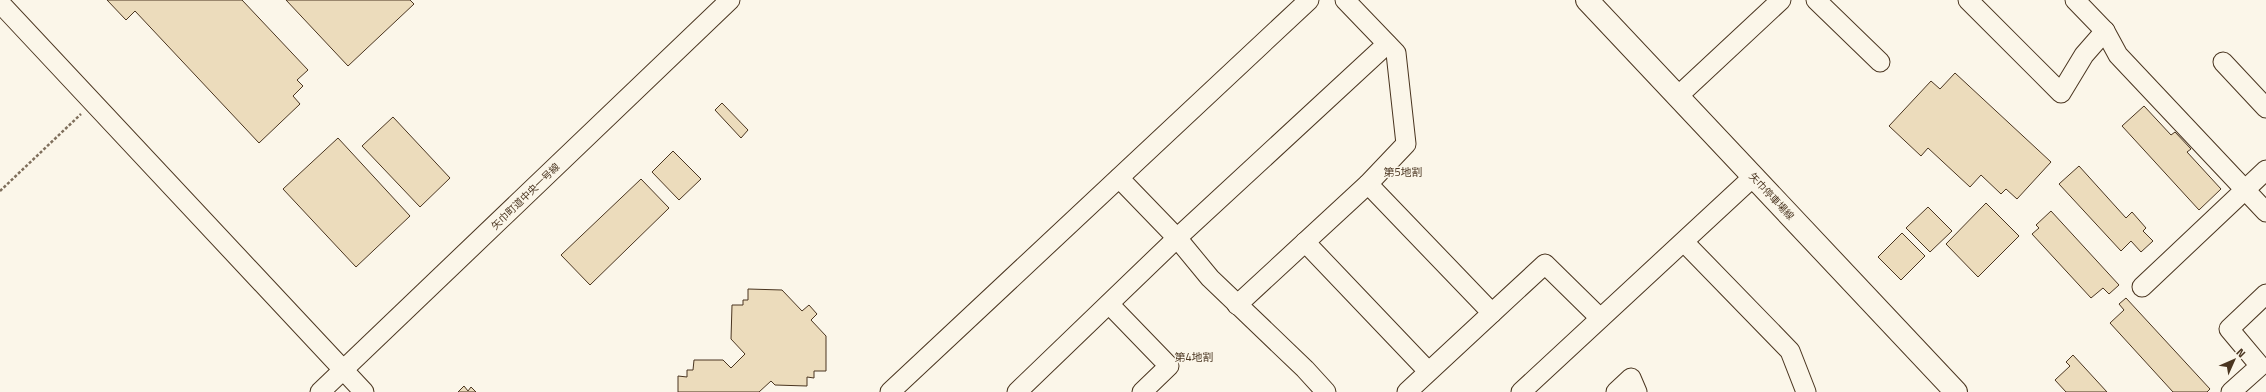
<svg xmlns="http://www.w3.org/2000/svg" width="2266" height="392" font-family="'Titillium Web','Noto Sans JP',sans-serif">
  <style>
    .building { fill: #ecdcbc; stroke: #4a3520 }
    .lines { fill: none; stroke-linecap: round; stroke-linejoin: round }
    .minor-casing { stroke: #4a3520; stroke-width: 21 }
    .major-casing { stroke: #4a3520; stroke-width: 24 }
    .path { stroke: #7f6f5c; stroke-width: 2.5; stroke-dasharray: 3 2; stroke-linecap: butt }
    .minor { stroke: #fbf6e9; stroke-width: 19 }
    .major { stroke: #fbf6e9; stroke-width: 22 }
    .labels { text-anchor: middle; stroke-width: 3; stroke-linejoin: round; paint-order: stroke }
    .street-label { font-size: 10px; fill: #4a3520; stroke: #fbf6e9 }
    .neighbourhood-label { font-size: 11px; fill: #4a3520; stroke: #fbf6e9 }
  </style>
  <rect width="100%" height="100%" fill="#fbf6e9"/>
  <g class="building">
    <path d="M 107,0 L 242,0 L 308,70 L 297,80 L 303,86 L 293,96 L 300,104 L 259,143 L 135,11 L 126,20 Z"/>
    <path d="M 286,0 L 410,0 L 414,4 L 348,66 Z"/>
    <path d="M 1955,73 L 2051,162 L 2017,199 L 2006,189 L 2001,194 L 1981,175 L 1970,187 L 1928,148 L 1921,156 L 1889,126 L 1931,81 L 1940,89 Z"/>
    <path d="M 722,103 L 748,130 L 741,138 L 715,110 Z"/>
    <path d="M 2144,106 L 2171,135 L 2175,132 L 2191,149 L 2187,152 L 2221,189 L 2199,210 L 2122,126 Z"/>
    <path d="M 393,117 L 450,178 L 420,207 L 362,146 Z"/>
    <path d="M 338,138 L 410,216 L 356,267 L 283,189 Z"/>
    <path d="M 673,151 L 701,179 L 679,200 L 652,172 Z"/>
    <path d="M 2079,166 L 2126,218 L 2132,212 L 2146,228 L 2143,231 L 2153,241 L 2141,252 L 2131,241 L 2121,251 L 2059,184 Z"/>
    <path d="M 641,179 L 669,208 L 590,285 L 561,255 Z"/>
    <path d="M 1986,203 L 2019,236 L 1978,277 L 1946,244 Z"/>
    <path d="M 1928,207 L 1952,231 L 1930,252 L 1906,228 Z"/>
    <path d="M 2051,211 L 2119,285 L 2109,294 L 2103,288 L 2091,298 L 2032,234 L 2039,228 L 2036,225 Z"/>
    <path d="M 1902,233 L 1925,256 L 1901,280 L 1878,257 Z"/>
    <path d="M 748,289 L 782,290 L 802,311 L 809,305 L 817,314 L 811,320 L 826,336 L 826,371 L 814,371 L 814,378 L 807,377 L 807,386 L 775,385 L 771,381 L 759,392 L 678,392 L 678,376 L 687,377 L 687,370 L 693,370 L 694,360 L 723,360 L 731,368 L 745,354 L 731,339 L 732,305 L 743,305 L 743,300 L 748,300 Z"/>
    <path d="M 2126,298 L 2210,389 L 2207,392 L 2173,392 L 2110,323 L 2124,310 L 2119,304 Z"/>
    <path d="M 2073,355 L 2107,392 L 2066,392 L 2055,380 L 2070,366 L 2066,362 Z"/>
    <path d="M 464,386 L 468,391 L 471,387 L 476,392 L 458,392 Z"/>
  </g>
  <g class="lines">
    <defs>
      <g id="minor">
        <path d="M 1816,0 L 1880,62"/>
        <path d="M 1968,0 L 2061,93 L 2084,55 L 2105,31"/>
        <path d="M 2075,0 L 2105,31 L 2118,55 L 2266,212"/>
        <path d="M 0,3 L 364,392"/>
        <path d="M 2223,62 L 2266,108"/>
        <path d="M 1678,96 L 1781,0"/>
        <path d="M 1119,178 L 1177,238 L 1210,278 L 1305,369 L 1326,392"/>
        <path d="M 1368,184 L 1492,313 L 1407,392"/>
        <path d="M 1305,242 L 1428,371"/>
        <path d="M 1684,242 L 1790,351 L 1806,392"/>
        <path d="M 2142,287 L 2266,170"/>
        <path d="M 1109,304 L 1169,366 L 1142,392"/>
        <path d="M 1237,305 L 1368,184 L 1406,144 L 1396,53 L 1345,0"/>
        <path d="M 1492,313 L 1545,264 L 1600,318"/>
        <path d="M 320,392 L 730,0"/>
        <path d="M 890,392 L 1309,0"/>
        <path d="M 1017,392 L 1177,238 L 1387,44"/>
        <path d="M 1521,392 L 1753,177"/>
        <path d="M 1616,392 L 1631,378 L 1637,392"/>
        <path d="M 2231,392 L 2260,366 L 2229,329 L 2266,294"/>
      </g>
      <path id="major" d="M 1587,0 L 1956,392"/>
    </defs>
    <use href="#minor" class="minor-casing"/>
    <use href="#major" class="major-casing"/>
    <path class="path" d="M 0,191 L 81,114"/>
    <use href="#minor" class="minor"/>
    <use href="#major" class="major"/>
  </g>
  <g class="labels">
    <g class="street-label">
      <text transform="translate(525 196) rotate(-44)" y="4">矢巾町道中央一号線</text>
      <text transform="translate(1772 196) rotate(47)" y="4">矢巾停車場線</text>
    </g>
    <g class="neighbourhood-label">
      <text x="1403" y="176">第5地割</text>
      <text x="1194" y="361">第4地割</text>
    </g>
  </g>
  <g transform="translate(2234 360) rotate(45)" stroke="#fbf6e9" stroke-width="3" paint-order="stroke">
  <path d="M0-3L7 15L0 10L-7 15Z" fill="#4a3520"/>
  <text y="-6" font-size="11" font-weight="bold" text-anchor="middle" fill="#4a3520">N</text>
  </g>
</svg>
